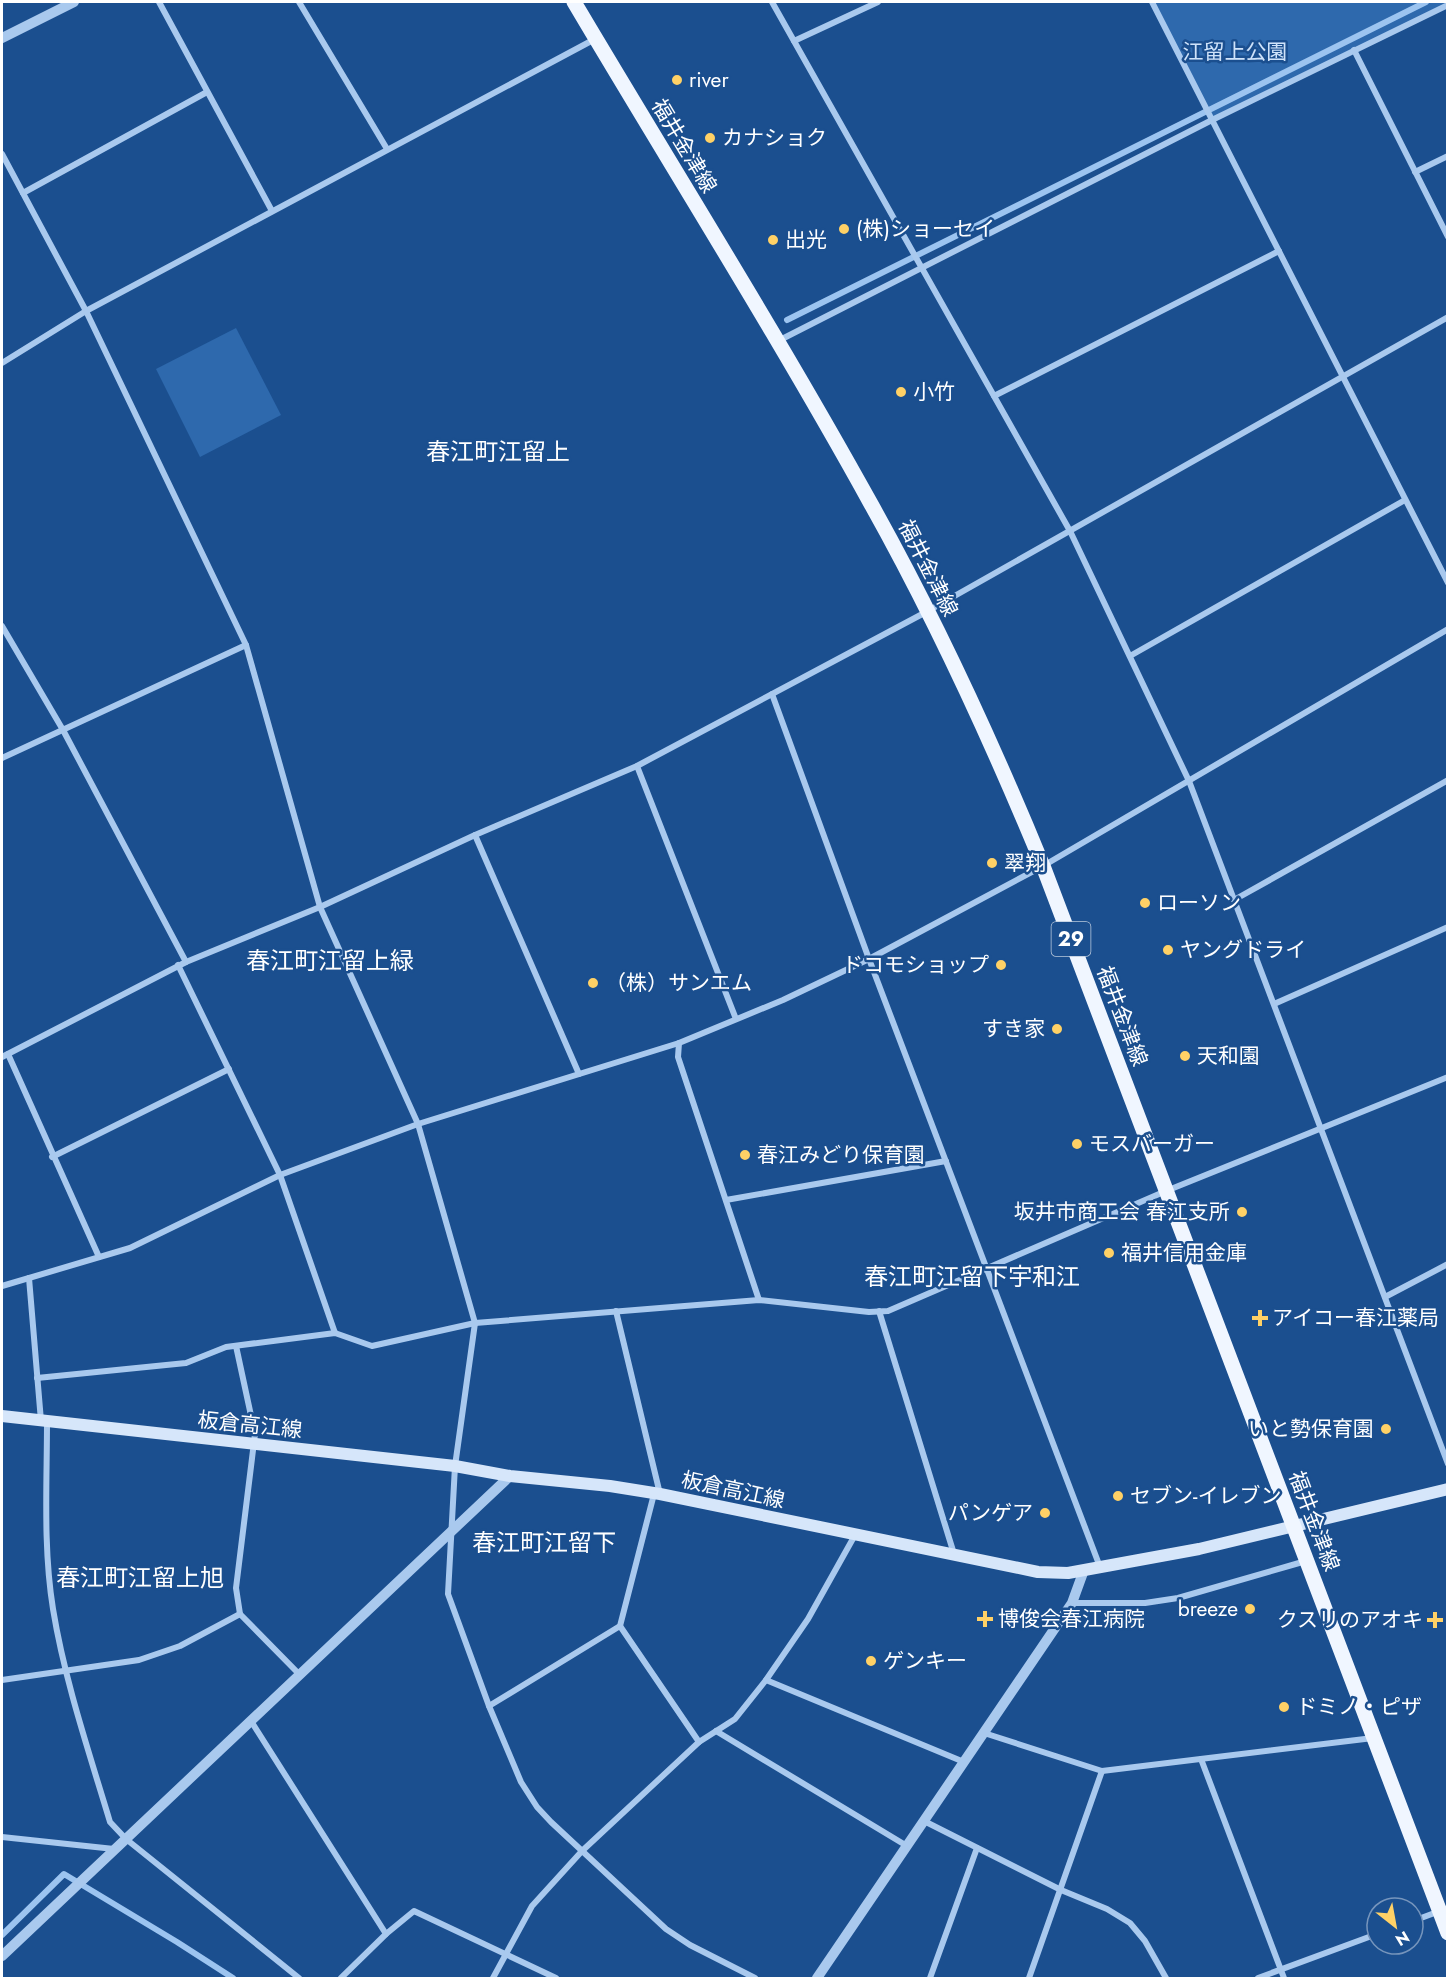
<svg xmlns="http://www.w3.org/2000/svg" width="1449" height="1980" font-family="Jost,'Noto Sans JP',sans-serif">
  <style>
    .green { fill: #2e69ad }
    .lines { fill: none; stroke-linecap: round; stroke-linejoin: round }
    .stream { stroke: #9cc4f0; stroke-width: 6 }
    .minor { stroke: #a9c9ee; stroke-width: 6 }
    .tertiary { stroke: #a9c9ee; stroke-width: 10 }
    .secondary { stroke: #d6e6fa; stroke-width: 12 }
    .primary { stroke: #f0f6ff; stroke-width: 15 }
    .poi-dot { fill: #ffd166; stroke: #1b4f8f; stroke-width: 2 }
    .labels { text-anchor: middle; stroke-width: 5; stroke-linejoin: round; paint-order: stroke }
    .shield { fill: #1b4f8f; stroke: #bbcadd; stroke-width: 1.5 }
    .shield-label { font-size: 20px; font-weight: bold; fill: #fff }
    .park-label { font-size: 21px; fill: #cfe3fa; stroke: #1b4f8f }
    .poi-label { font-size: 21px; fill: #fff; stroke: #1b4f8f; text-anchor: start }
    .street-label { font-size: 21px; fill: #fff; stroke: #1b4f8f }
    .quarter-label { font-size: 24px; fill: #fff; stroke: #1b4f8f }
  </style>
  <rect width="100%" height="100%" fill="#1b4f8f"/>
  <g class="green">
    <path d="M 1152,2 L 1447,2 L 1448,4 L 1212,120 Z"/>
    <path d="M 236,328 L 281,415 L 200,457 L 156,369 Z"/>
  </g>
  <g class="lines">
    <g class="stream">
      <path d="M 787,320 L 1426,2"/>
      <path d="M 2,1935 L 64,1874 L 177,1942 L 233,1978"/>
    </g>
    <g class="minor">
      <path d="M 159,2 L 272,211"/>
      <path d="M 299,2 L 387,149"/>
      <path d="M 772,2 L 1070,531 L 1189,781 L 1448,1464"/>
      <path d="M 1152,2 L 1448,583"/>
      <path d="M 794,41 L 878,2"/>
      <path d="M 1354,50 L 1448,237"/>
      <path d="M 2,154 L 86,311 L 246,645 L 320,907 L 418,1124 L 475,1323 L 455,1466 L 448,1594 L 489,1706 L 521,1782 L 537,1807 L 551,1822 L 666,1929 L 690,1945 L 755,1978"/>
      <path d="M 1415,172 L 1448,156"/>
      <path d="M 23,193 L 207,92"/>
      <path d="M 778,341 L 1212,120 L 1448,5"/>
      <path d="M 2,363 L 86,311 L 595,39"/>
      <path d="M 994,396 L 1279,251"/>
      <path d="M 2,626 L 63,730 L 186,962"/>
      <path d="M 1130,656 L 1405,500"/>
      <path d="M 772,694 L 869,959 L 1100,1567"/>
      <path d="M 2,758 L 246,645"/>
      <path d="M 637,766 L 736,1019"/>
      <path d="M 475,835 L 579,1074"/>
      <path d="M 1234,900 L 1448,780"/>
      <path d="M 178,965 L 280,1175 L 335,1333"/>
      <path d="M 1274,1004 L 1448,927"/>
      <path d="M 679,1043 L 678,1057 L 759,1300"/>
      <path d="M 8,1054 L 99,1257"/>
      <path d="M 2,1057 L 186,962 L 320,907 L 475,835 L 637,766 L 928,611 L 1448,317"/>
      <path d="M 52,1157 L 229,1069"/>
      <path d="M 726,1200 L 946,1161"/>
      <path d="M 29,1278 L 41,1421"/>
      <path d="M 2,1286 L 130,1248 L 280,1175 L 418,1124 L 679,1043 L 783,1000 L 869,959 L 1043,866 L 1448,629"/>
      <path d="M 1385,1297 L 1448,1264"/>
      <path d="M 616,1311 L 660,1494"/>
      <path d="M 879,1311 L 954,1554"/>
      <path d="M 236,1346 L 255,1434 L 236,1588 L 240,1614 L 300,1675"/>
      <path d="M 37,1378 L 186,1363 L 226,1347 L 335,1333 L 372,1346 L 475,1323 L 759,1300 L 869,1312 L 888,1311 L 1166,1191 L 1448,1077"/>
      <path d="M 47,1422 C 47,1484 43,1547 53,1609 C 65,1682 89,1752 110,1822 L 126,1839 L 299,1978"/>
      <path d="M 1072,1603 L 1145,1603 L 1178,1598 L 1306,1561"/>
      <path d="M 620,1626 L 699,1742"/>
      <path d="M 2,1680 L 139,1660 L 180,1646 L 240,1614"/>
      <path d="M 766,1680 L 964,1762"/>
      <path d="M 489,1706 L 620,1626 L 654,1494"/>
      <path d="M 251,1721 L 386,1934 L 341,1978"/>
      <path d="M 716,1731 L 907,1846"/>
      <path d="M 984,1733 L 1102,1771 L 1373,1738"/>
      <path d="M 1201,1759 L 1284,1978"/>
      <path d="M 924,1821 L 1061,1890 L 1107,1909 L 1130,1923 L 1145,1941 L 1166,1978"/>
      <path d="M 2,1837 L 114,1849"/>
      <path d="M 1413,1921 L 1448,1908"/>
      <path d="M 386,1934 L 414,1911 L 556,1978"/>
      <path d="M 493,1978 L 532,1906 L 582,1851 L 699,1742 L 735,1719 L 766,1680 L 808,1619 L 855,1535"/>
      <path d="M 930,1978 L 977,1848"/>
      <path d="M 1029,1978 L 1102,1771"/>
      <path d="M 1258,1978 L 1377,1934"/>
    </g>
    <g class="tertiary">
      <path d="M 2,38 L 74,2"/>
      <path d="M 2,1956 L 510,1476"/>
      <path d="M 817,1978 L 1072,1603 L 1084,1570"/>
    </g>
    <path class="secondary" d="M 2,1416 L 455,1466 L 510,1476 L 610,1486 L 660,1494 L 1038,1572 L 1068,1573 L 1199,1549 L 1448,1489"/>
    <path class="primary" d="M 574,2 C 673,169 777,334 871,504 C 936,620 992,742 1043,866 L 1448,1933"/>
  </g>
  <g class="poi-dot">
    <circle cx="677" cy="80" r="6"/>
    <circle cx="710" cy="138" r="6"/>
    <circle cx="844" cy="229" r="6"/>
    <circle cx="773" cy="240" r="6"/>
    <circle cx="901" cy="392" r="6"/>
    <circle cx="992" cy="863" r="6"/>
    <circle cx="1145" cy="903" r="6"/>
    <circle cx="1168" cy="950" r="6"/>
    <circle cx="1001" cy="965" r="6"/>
    <circle cx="593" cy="983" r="6"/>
    <circle cx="1057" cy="1029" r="6"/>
    <circle cx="1185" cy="1056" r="6"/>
    <circle cx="1077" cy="1144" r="6"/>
    <circle cx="745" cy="1155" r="6"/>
    <circle cx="1242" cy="1212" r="6"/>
    <circle cx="1109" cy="1253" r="6"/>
    <path d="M1257 1309h6v6h6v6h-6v6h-6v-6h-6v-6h6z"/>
    <circle cx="1386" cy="1429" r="6"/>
    <circle cx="1118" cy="1496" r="6"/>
    <circle cx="1045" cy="1513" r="6"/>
    <circle cx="1250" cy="1609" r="6"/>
    <path d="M982 1610h6v6h6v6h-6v6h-6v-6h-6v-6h6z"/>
    <path d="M1432 1611h6v6h6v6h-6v6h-6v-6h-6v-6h6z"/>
    <circle cx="871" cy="1661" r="6"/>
    <circle cx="1284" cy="1707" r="6"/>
  </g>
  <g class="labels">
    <rect class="shield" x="1051.5" y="922" width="39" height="34" rx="4.5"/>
    <g class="shield-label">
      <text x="1071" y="946">29</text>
    </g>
    <g class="park-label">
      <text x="1235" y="59">江留上公園</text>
    </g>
    <g class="poi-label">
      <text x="689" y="87">river</text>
      <text x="722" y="145">カナショク</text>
      <text x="856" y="236">(株)ショーセイ</text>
      <text x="785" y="247">出光</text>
      <text x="913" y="399">小竹</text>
      <text x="1004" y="870">翠翔</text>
      <text x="1157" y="910">ローソン</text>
      <text x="1180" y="957">ヤングドライ</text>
      <text x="989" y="972" text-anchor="end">ドコモショップ</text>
      <text x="605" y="990">（株）サンエム</text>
      <text x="1045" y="1036" text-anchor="end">すき家</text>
      <text x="1197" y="1063">天和園</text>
      <text x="1089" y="1151">モスバーガー</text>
      <text x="757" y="1162">春江みどり保育園</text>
      <text x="1230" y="1219" text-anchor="end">坂井市商工会 春江支所</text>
      <text x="1121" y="1260">福井信用金庫</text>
      <text x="1272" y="1325">アイコー春江薬局</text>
      <text x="1374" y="1436" text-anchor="end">いと勢保育園</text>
      <text x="1130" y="1503">セブン-イレブン</text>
      <text x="1033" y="1520" text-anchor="end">パンゲア</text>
      <text x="1238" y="1616" text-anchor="end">breeze</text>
      <text x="998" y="1626">博俊会春江病院</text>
      <text x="1423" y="1627" text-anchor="end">クスリのアオキ</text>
      <text x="883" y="1668">ゲンキー</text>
      <text x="1296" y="1714">ドミノ・ピザ</text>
    </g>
    <g class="street-label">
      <text transform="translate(684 146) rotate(59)" y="7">福井金津線</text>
      <text transform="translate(928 568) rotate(63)" y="7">福井金津線</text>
      <text transform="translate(1122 1016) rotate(69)" y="7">福井金津線</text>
      <text transform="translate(250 1425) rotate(6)" y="7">板倉高江線</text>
      <text transform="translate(733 1490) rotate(12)" y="7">板倉高江線</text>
      <text transform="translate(1314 1521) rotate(69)" y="7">福井金津線</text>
    </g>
    <g class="quarter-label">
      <text x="498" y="460">春江町江留上</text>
      <text x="330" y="969">春江町江留上緑</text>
      <text x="972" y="1285">春江町江留下宇和江</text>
      <text x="544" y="1551">春江町江留下</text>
      <text x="140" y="1586">春江町江留上旭</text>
    </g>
  </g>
  <rect width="1449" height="1980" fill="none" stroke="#ffffff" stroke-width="6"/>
  <g transform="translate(1395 1926) rotate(149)"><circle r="28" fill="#1b4f8f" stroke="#7695bc" stroke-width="1.5"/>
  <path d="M0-4.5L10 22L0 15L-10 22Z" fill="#ffd166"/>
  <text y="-9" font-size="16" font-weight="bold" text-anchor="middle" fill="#ffffff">N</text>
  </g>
</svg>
